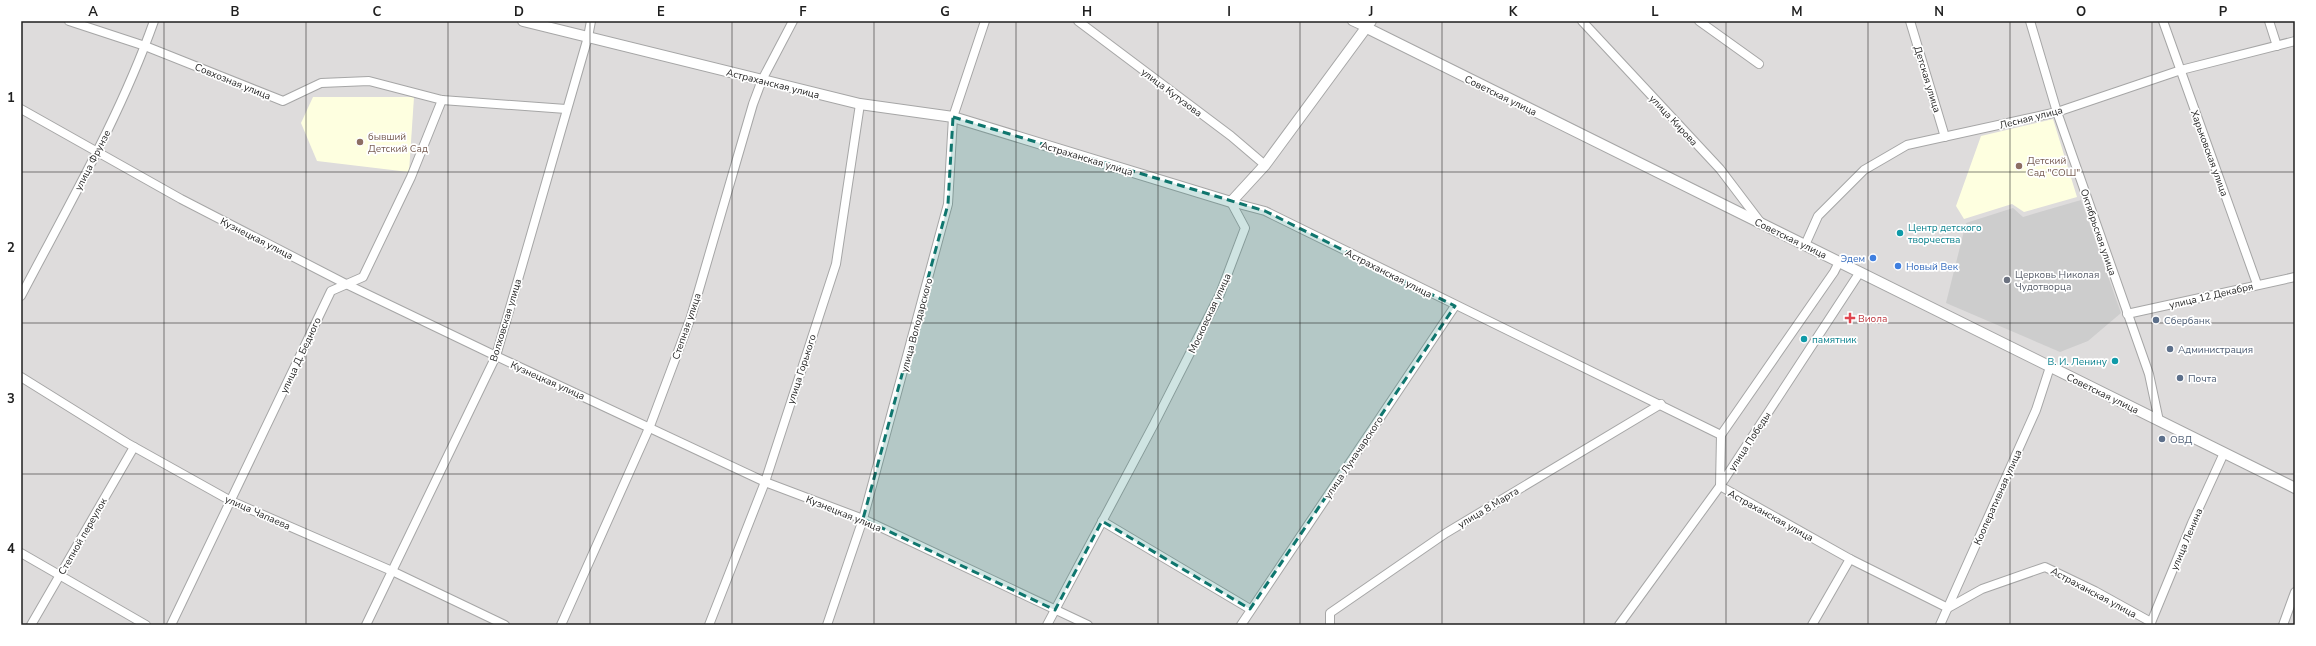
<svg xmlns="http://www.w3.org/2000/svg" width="2316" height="646" font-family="'Nunito Sans',sans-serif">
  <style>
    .residential { fill: #dedcdc }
    .education { fill: #feffe0 }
    .religious { fill: #cdcdcd }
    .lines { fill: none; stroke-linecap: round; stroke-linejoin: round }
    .minor-casing { stroke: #a6a6a6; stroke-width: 10 }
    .tertiary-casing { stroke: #a6a6a6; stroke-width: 12 }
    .minor { stroke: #fff; stroke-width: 8 }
    .tertiary { stroke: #fff; stroke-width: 10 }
    .marked { fill: #0f766e; fill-opacity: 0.2; stroke: #0f766e; stroke-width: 3; stroke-dasharray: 8 5; stroke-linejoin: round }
    .grid { fill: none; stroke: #1f1f1f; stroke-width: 1; stroke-opacity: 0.55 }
    .education-dot { fill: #8d6e63; stroke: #fff; stroke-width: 1.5 }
    .culture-dot { fill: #0f9aa8; stroke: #fff; stroke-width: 1.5 }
    .shop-dot { fill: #3f7fe0; stroke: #fff; stroke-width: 1.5 }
    .worship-dot { fill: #6b7280; stroke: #fff; stroke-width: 1.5 }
    .health-dot { fill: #e0444e; stroke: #fff; stroke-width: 1.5 }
    .service-dot { fill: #5c6f8a; stroke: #fff; stroke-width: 1.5 }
    .labels { text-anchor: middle; stroke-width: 3.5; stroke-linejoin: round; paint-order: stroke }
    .street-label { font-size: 10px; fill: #1f1f1f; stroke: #fff }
    .education-label { font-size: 10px; fill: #785e54; stroke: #fff; text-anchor: start }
    .culture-label { font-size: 10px; fill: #0d838f; stroke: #fff; text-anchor: start }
    .shop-label { font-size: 10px; fill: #366cbe; stroke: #fff; text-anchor: end }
    .worship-label { font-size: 10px; fill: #5b616d; stroke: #fff; text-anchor: start }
    .health-label { font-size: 10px; fill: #be3a42; stroke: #fff; text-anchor: start }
    .service-label { font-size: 10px; fill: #4e5e75; stroke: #fff; text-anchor: start }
    .neatline { fill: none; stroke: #1f1f1f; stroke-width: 1.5 }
    .grid-label { font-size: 13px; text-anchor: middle; font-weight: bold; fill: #1f1f1f }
  </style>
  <rect width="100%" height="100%" fill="#f1ede5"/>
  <rect class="residential" x="21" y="21" width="2274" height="604"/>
  <g class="education">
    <path d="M 313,97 L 414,97 L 409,172 L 317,161 L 301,123 Z"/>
    <path d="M 2053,119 L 2077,197 L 2024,212 L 2012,204 L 1964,219 L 1956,206 L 1981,136 Z"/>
  </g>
  <path class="religious" d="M 2081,200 L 2121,313 L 2088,341 L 2060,352 L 1946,303 L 1966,223 L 2013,208 L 2023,217 Z"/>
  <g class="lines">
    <defs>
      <g id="minor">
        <path d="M 69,21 L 145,46 L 283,101 L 321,83 L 369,81 L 442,100 L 566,109"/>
        <path d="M 1078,21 L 1231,136 L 1265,165"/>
        <path d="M 1352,21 L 1365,27"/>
        <path d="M 1582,21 L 1720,169 L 1761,223"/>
        <path d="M 1699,21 L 1759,64"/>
        <path d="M 1910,21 L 1945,137"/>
        <path d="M 2030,21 L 2057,112 L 2149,374 L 2159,421"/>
        <path d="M 2163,21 L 2257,284"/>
        <path d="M 2269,21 L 2277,46"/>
        <path d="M 21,109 L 181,199 L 346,284 L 496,356 L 765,482 L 863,519 L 1088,625"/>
        <path d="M 1231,202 L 1265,211 L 1721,435 L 1720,486 L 1850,559 L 1948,608 L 1982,589 L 2045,567 L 2095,591 L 2151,622"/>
        <path d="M 1805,245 L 1818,216 L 1864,170 L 1907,145 L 2057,112 L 2181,70 L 2295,41"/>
        <path d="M 21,296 C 68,206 120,117 154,21"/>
        <path d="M 2127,314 L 2295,277"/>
        <path d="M 21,377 L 127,443 L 231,501 L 392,571 L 505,625"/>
        <path d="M 1721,435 L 1834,272 L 1839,262"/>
        <path d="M 1102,521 L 1250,609"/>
        <path d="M 21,553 L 146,625"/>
        <path d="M 31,625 L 134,447"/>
        <path d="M 171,625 L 331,291 L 363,277 L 411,177 L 442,100"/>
        <path d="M 366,625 L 496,356 L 588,37 L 591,21"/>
        <path d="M 561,625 L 650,426 L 691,317 L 753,104 L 762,80 L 793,21"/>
        <path d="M 709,625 L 765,482 L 836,264 L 860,104"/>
        <path d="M 827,625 L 863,519 L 948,204 L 953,117 L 985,21"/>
        <path d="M 1047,625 L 1154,424 L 1220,294 L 1245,228 L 1231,202"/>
        <path d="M 1241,625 L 1455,306"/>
        <path d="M 1330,625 L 1330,613 L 1446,533 L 1661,404"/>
        <path d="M 1619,625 L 1720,486 L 1860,272"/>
        <path d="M 1812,625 L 1850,559"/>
        <path d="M 1940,625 L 2036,410 L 2050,367"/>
        <path d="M 2150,625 L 2192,523 L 2224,453"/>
        <path d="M 2283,625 L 2295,592"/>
      </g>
      <g id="tertiary">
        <path d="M 523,21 L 860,104 L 953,117 L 1231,202 L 1265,165 L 1371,21"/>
        <path d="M 1365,27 L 2295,488"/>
      </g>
    </defs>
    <use href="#minor" class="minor-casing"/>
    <use href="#tertiary" class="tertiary-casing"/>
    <use href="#minor" class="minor"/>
    <use href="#tertiary" class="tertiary"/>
  </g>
  <path class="marked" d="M 953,117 L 1265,211 L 1455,306 L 1250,609 L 1102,521 L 1055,610 L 863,519 L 948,204 Z"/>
  <path class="grid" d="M 164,21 L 164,625M 306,21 L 306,625M 448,21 L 448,625M 590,21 L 590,625M 732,21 L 732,625M 874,21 L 874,625M 1016,21 L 1016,625M 1158,21 L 1158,625M 1300,21 L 1300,625M 1442,21 L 1442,625M 1584,21 L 1584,625M 1726,21 L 1726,625M 1868,21 L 1868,625M 2010,21 L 2010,625M 2152,21 L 2152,625M 21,172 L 2295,172M 21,323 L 2295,323M 21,474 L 2295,474"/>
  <g class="education-dot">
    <circle cx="360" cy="142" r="4"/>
    <circle cx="2019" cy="166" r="4"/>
  </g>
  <g class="culture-dot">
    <circle cx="1900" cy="233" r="4"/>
    <circle cx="1804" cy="339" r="4"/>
    <circle cx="2115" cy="361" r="4"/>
  </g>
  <g class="shop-dot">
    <circle cx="1873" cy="258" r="4"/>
    <circle cx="1898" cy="266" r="4"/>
  </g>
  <circle class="worship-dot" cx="2007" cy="280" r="4"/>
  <path class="health-dot" d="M1848 312h4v4h4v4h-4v4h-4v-4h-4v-4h4z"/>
  <g class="service-dot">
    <circle cx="2156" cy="320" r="4"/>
    <circle cx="2170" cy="349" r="4"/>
    <circle cx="2180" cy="378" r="4"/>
    <circle cx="2162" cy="439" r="4"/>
  </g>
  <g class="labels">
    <g class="street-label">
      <text transform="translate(1928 79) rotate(73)" y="4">Детская улица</text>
      <text transform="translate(233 81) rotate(22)" y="4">Совхозная улица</text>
      <text transform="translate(773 83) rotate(14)" y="4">Астраханская улица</text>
      <text transform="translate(1172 92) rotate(37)" y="4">улица Кутузова</text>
      <text transform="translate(1501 95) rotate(26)" y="4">Советская улица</text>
      <text transform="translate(2031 117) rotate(-14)" y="4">Лесная улица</text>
      <text transform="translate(1674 120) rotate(47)" y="4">улица Кирова</text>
      <text transform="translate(2210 153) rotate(70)" y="4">Харьковская улица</text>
      <text transform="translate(1087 158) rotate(17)" y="4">Астраханская улица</text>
      <text transform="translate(92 160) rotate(-63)" y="4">улица Фрунзе</text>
      <text transform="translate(2099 232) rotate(71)" y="4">Октябрьская улица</text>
      <text transform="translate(257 238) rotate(27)" y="4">Кузнецкая улица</text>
      <text transform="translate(1791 238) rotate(26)" y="4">Советская улица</text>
      <text transform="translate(1389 273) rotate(27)" y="4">Астраханская улица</text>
      <text transform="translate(2211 295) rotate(-13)" y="4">улица 12 Декабря</text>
      <text transform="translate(1209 313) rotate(-65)" y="4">Московская улица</text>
      <text transform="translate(505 320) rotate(-73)" y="4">Волховская улица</text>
      <text transform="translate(916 325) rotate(-75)" y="4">улица Володарского</text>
      <text transform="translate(686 326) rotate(-71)" y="4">Степная улица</text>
      <text transform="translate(300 355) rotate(-65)" y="4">улица Д. Бедного</text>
      <text transform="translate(801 369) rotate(-72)" y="4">улица Горького</text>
      <text transform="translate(548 380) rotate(24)" y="4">Кузнецкая улица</text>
      <text transform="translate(2103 393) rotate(26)" y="4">Советская улица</text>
      <text transform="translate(1749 441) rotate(-57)" y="4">улица Победы</text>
      <text transform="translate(1353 457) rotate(-56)" y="4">улица Луначарского</text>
      <text transform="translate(1997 497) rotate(-66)" y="4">Кооперативная улица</text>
      <text transform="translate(1488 507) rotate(-31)" y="4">улица 8 Марта</text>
      <text transform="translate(258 512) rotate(24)" y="4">улица Чапаева</text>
      <text transform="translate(844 513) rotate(22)" y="4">Кузнецкая улица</text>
      <text transform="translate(1771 515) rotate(29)" y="4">Астраханская улица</text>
      <text transform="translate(82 536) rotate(-60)" y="4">Степной переулок</text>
      <text transform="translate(2186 539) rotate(-67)" y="4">улица Ленина</text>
      <text transform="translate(2094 592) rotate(28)" y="4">Астраханская улица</text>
    </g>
    <g class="education-label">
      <text x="368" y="140">бывший<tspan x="368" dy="12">Детский Сад</tspan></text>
      <text x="2027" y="164">Детский<tspan x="2027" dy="12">Сад "СОШ"</tspan></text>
    </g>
    <g class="culture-label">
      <text x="1908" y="231">Центр детского<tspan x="1908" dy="12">творчества</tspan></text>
      <text x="1812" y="343">памятник</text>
      <text x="2107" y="365" text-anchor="end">В. И. Ленину</text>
    </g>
    <g class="shop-label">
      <text x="1865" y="262">Эдем</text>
      <text x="1906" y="270" text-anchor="start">Новый Век</text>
    </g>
    <g class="worship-label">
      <text x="2015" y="278">Церковь Николая<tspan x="2015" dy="12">Чудотворца</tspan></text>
    </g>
    <g class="health-label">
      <text x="1858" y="322">Виола</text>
    </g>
    <g class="service-label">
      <text x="2164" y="324">Сбербанк</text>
      <text x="2178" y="353">Администрация</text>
      <text x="2188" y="382">Почта</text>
      <text x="2170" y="443">ОВД</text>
    </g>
  </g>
  <rect width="2316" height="646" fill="none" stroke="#ffffff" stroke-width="44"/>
  <rect x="22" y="22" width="2272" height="602" class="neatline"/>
  <g class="grid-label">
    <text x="93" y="16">A</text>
    <text x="235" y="16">B</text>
    <text x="377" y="16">C</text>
    <text x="519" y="16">D</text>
    <text x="661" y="16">E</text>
    <text x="803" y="16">F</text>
    <text x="945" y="16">G</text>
    <text x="1087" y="16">H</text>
    <text x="1229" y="16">I</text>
    <text x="1371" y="16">J</text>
    <text x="1513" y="16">K</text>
    <text x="1655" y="16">L</text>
    <text x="1797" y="16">M</text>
    <text x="1939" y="16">N</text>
    <text x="2081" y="16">O</text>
    <text x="2223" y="16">P</text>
    <text x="11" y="102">1</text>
    <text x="11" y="252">2</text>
    <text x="11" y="403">3</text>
    <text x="11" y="553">4</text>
  </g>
</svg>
